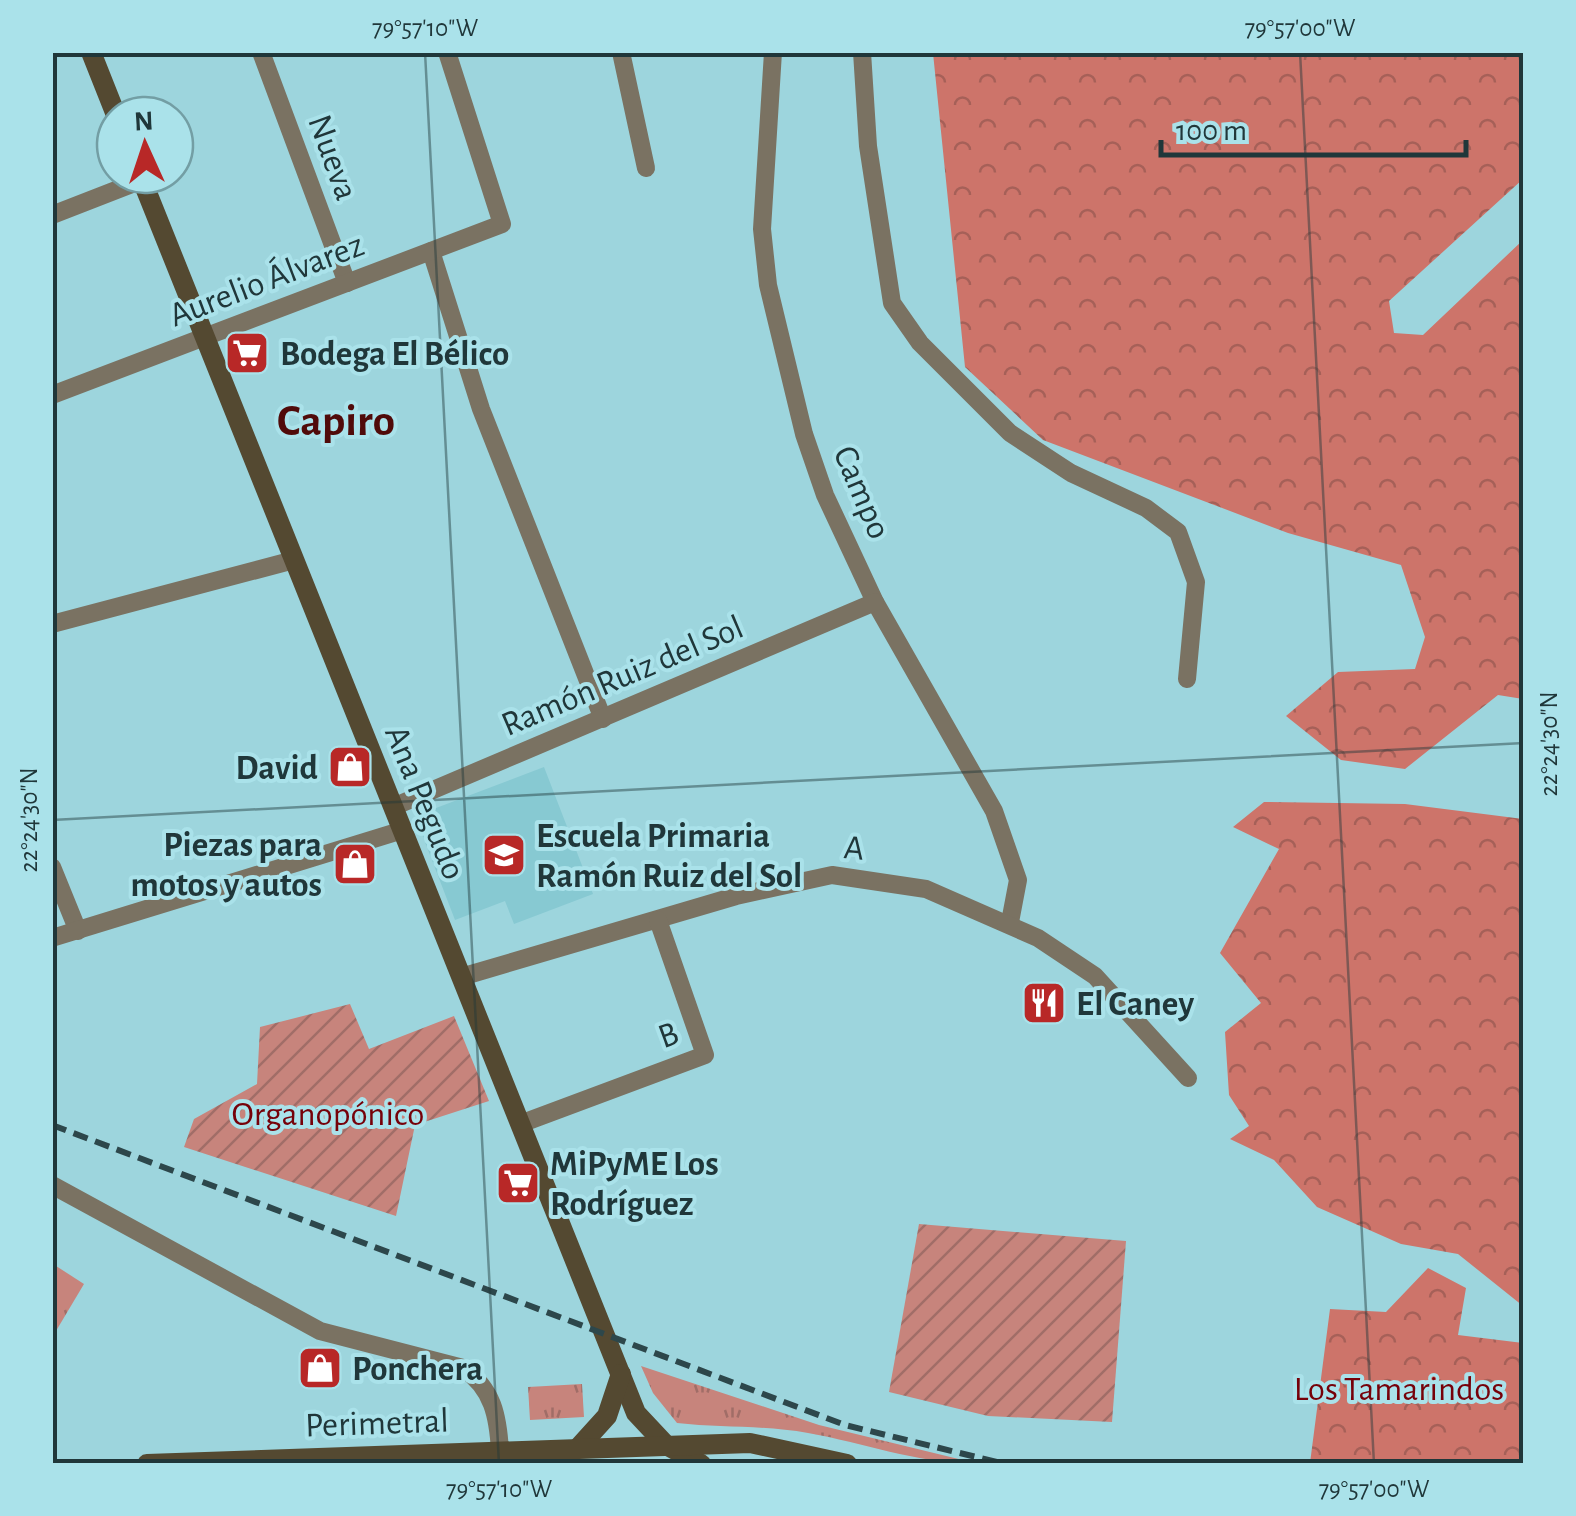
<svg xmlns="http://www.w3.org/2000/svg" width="1576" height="1516" font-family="'Alegreya Sans',sans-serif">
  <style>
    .built { fill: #87c9d2 }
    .grass { fill: url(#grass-tufts) }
    .forest { fill: url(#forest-crowns) }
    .garden { fill: url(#garden-furrows) }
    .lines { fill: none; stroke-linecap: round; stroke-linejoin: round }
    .street { stroke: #7a7262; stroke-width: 18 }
    .secondary { stroke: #544931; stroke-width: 20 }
    .rail { stroke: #2d474b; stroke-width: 6; stroke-dasharray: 15 8; stroke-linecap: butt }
    .ticks { fill: none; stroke: #20373a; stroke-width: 2.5; stroke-opacity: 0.45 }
    .labels { text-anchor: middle; stroke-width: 8; stroke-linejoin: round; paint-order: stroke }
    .street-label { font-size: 35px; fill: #20373a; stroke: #aae2ea }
    .poi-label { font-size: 35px; font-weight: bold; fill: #20373a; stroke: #aae2ea; text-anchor: start }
    .park-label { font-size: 35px; fill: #760109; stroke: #aae2ea }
    .district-label { font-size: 45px; font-weight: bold; fill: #500b0a; stroke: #aae2ea }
    .neatline { fill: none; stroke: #20373a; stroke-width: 4 }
    .ticks-label { font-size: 25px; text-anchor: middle; fill: #20373a }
  </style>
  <defs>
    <pattern id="grass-tufts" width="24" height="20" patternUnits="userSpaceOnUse" patternTransform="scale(2.5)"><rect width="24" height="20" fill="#c7847c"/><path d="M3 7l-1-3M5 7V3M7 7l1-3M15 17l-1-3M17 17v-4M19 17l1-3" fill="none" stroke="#a16d67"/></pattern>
    <pattern id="forest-crowns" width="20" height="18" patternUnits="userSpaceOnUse" patternTransform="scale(2.5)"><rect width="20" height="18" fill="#cd746a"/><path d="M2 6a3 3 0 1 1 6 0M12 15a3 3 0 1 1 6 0" fill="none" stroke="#a66058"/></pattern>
    <pattern id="garden-furrows" width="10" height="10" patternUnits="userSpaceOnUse" patternTransform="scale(2.5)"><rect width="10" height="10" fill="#c7847c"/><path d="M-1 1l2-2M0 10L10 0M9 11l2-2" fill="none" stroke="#a16d67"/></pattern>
  </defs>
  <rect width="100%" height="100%" fill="#9dd5dd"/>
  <path class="built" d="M 544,767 L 593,894 L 514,924 L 505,901 L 455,920 L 415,816 Z"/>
  <g class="grass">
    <path d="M 53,1264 L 84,1284 L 53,1336 Z"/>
    <path d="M 641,1366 L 819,1425 L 975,1463 C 918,1464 865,1443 808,1433 C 764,1425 721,1428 677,1423 L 653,1393 Z"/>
    <path d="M 582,1384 L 584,1417 L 530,1420 L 528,1387 Z"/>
  </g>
  <g class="forest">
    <path d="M 933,53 L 1523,53 L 1523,179 L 1389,301 L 1394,333 L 1423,335 L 1523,240 L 1523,699 L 1498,695 L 1405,769 L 1341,760 L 1286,716 L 1338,672 L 1415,669 L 1425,637 L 1401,565 L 1288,533 L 1043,440 L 965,367 Z"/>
    <path d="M 1264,802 L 1405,804 L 1523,819 L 1523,1306 L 1458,1254 L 1401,1244 L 1317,1207 L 1274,1160 L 1230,1139 L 1249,1126 L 1229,1095 L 1225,1032 L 1261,1003 L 1220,953 L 1279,849 L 1233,827 Z"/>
    <path d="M 1428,1268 L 1466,1288 L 1458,1335 L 1523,1343 L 1523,1463 L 1310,1463 L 1330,1309 L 1386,1312 Z"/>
  </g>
  <g class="garden">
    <path d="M 350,1004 L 369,1049 L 454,1016 L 489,1101 L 415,1125 L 396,1216 L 184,1147 L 194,1119 L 257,1084 L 260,1027 Z"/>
    <path d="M 919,1224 L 1126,1241 L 1112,1422 L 988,1416 L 889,1392 Z"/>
  </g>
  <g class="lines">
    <g class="street">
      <path d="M 261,52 L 347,283"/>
      <path d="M 621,52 L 646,168"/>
      <path d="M 773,52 L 762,229 L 768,285 L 804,434 L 825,495 L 875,602 L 994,811 L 1018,880 L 1010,922"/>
      <path d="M 862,52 L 868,146 L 892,303 L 920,343 L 1010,433 L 1071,473 L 1146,508 L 1178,532 L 1196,582 L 1187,679"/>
      <path d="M 52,215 L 142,180"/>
      <path d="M 431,251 L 481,409 L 603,719"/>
      <path d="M 52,395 L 502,224 L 447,52"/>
      <path d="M 52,624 L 294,560"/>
      <path d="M 393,807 L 875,602"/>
      <path d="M 52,867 L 78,931"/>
      <path d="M 52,938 L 403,830"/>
      <path d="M 461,977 L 736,896 L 832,875 L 926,889 L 1038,938 L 1095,976 L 1188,1078"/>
      <path d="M 520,1124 L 705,1055 L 658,920"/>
      <path d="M 52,1185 L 320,1331 L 463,1368 C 493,1389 498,1416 500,1451"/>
    </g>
    <g class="secondary">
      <path d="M 91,52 L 116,115"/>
      <path d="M 140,175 L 636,1413 L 666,1445 L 701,1464"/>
      <path d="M 578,1448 L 607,1416 L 621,1374"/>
      <path d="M 147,1464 L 750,1443 L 847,1464"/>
    </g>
    <path class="rail" d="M 52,1125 L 845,1425 L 1005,1464"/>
  </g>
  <path class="ticks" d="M 425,52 L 499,1464M 1300,52 L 1374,1464M 52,820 L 1524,743"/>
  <defs>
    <symbol id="supermarket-square" viewBox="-11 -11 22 22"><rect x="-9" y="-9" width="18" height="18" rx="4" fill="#b82827" stroke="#aae2ea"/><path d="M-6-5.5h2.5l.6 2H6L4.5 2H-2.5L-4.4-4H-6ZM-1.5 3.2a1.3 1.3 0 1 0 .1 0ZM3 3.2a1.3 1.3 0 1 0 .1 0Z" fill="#fff"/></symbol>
    <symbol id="shop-square" viewBox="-11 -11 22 22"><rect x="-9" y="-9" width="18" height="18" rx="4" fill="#b82827" stroke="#aae2ea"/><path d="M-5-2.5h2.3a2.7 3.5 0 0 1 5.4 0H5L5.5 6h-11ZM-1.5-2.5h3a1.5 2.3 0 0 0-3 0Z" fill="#fff"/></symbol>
    <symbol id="school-square" viewBox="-11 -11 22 22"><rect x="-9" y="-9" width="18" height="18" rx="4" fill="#b82827" stroke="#aae2ea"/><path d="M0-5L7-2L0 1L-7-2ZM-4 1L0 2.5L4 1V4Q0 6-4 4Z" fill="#fff"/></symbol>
    <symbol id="restaurant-square" viewBox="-11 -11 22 22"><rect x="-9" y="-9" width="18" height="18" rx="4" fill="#b82827" stroke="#aae2ea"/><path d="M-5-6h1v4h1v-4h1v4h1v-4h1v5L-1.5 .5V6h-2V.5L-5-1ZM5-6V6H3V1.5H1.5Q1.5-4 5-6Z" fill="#fff"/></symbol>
  </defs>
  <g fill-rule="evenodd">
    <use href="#supermarket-square" x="222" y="328" width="50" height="50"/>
    <use href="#shop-square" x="325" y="742" width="50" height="50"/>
    <use href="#school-square" x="479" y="830" width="50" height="50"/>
    <use href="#shop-square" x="330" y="839" width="50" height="50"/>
    <use href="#restaurant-square" x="1019" y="978" width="50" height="50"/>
    <use href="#supermarket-square" x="493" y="1158" width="50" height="50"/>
    <use href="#shop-square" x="295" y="1343" width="50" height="50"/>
  </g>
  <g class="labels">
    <g class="street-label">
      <text transform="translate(334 157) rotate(70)" y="12">Nueva</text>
      <text transform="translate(266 279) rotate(-21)" y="12">Aurelio Álvarez</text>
      <text transform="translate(863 492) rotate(67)" y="12">Campo</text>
      <text transform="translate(622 675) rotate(-23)" y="12">Ramón Ruiz del Sol</text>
      <text transform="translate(426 802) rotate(68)" y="12">Ana Pegudo</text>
      <text transform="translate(854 847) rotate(5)" y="12">A</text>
      <text transform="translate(668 1034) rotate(-20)" y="12">B</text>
      <text transform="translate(377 1422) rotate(-2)" y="12">Perimetral</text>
    </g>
    <g class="poi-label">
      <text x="280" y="365">Bodega El Bélico</text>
      <text x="318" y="779" text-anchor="end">David</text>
      <text x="536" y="847">Escuela Primaria<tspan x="536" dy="40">Ramón Ruiz del Sol</tspan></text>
      <text x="322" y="856" text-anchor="end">Piezas para<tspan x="322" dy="40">motos y autos</tspan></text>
      <text x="1076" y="1015">El Caney</text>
      <text x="550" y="1175">MiPyME Los<tspan x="550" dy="40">Rodríguez</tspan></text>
      <text x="352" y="1380">Ponchera</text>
    </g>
    <g class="park-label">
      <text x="328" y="1125">Organopónico</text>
      <text x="1399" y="1400">Los Tamarindos</text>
    </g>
    <g class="district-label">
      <text x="336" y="435">Capiro</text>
    </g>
  </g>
  <rect width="1576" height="1516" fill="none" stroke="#aae2ea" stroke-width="110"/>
  <g transform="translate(145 145) rotate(357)"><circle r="48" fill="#aae2ea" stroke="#739ea4" stroke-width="2.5"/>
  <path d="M0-8L18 38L0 25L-18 38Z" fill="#b82827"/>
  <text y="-15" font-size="28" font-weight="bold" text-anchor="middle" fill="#20373a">N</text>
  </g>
  <path d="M1161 140v15h305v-15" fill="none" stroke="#20373a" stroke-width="5"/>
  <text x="1176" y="140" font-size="30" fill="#20373a" stroke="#aae2ea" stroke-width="8" paint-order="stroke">100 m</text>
  <rect x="55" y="55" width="1466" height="1406" class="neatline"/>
  <g class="ticks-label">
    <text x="425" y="36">79°57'10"W</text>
    <text x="1300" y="36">79°57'00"W</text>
    <text transform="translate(1548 744) rotate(-90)" y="9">22°24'30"N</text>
    <text transform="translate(28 820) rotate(-90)" y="9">22°24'30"N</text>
    <text x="499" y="1497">79°57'10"W</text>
    <text x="1374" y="1497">79°57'00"W</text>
  </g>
</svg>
